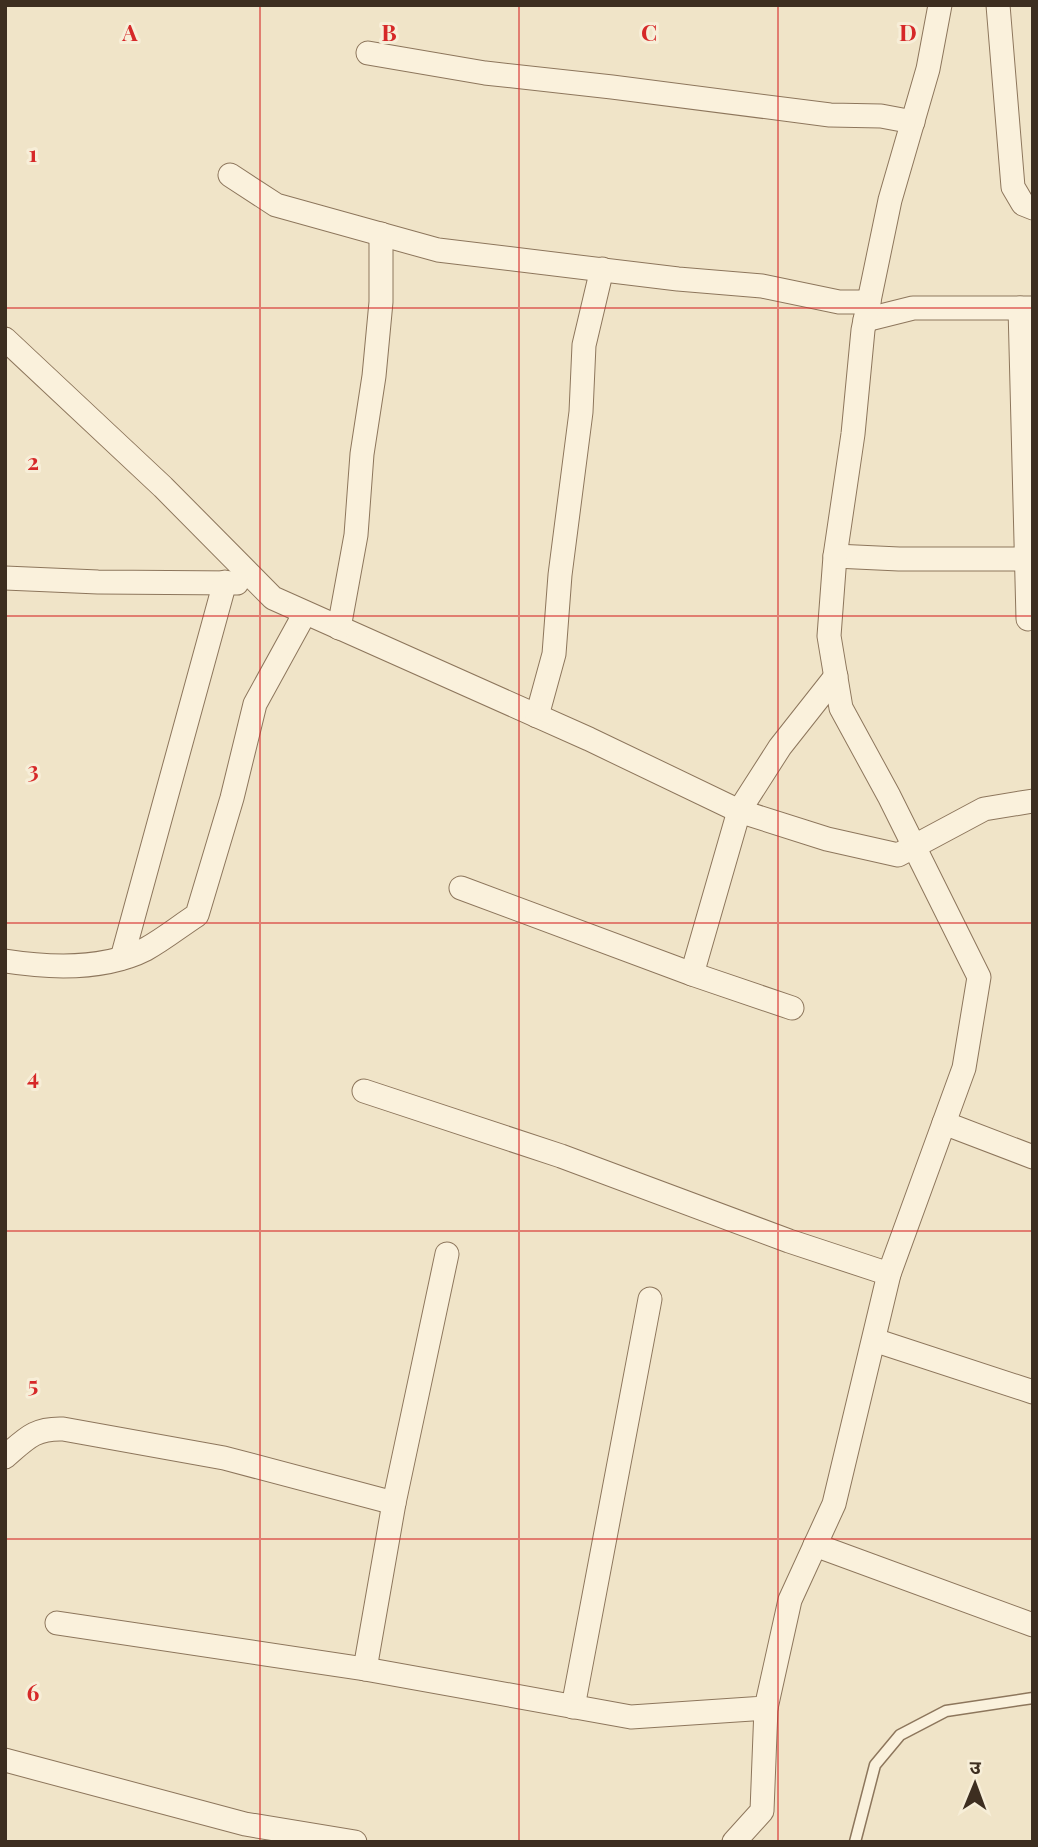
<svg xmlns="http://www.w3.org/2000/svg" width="1038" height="1847" font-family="'Playfair Display','Noto Sans Devanagari',serif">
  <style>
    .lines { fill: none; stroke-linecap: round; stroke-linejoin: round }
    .service-casing { stroke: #8d765c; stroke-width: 13 }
    .minor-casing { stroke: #8d765c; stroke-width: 25 }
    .service { stroke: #faf1dc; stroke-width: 10 }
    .minor { stroke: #faf1dc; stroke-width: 23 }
    .grid { fill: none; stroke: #d62828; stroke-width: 2; stroke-opacity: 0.55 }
    .grid-label { font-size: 23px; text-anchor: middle; font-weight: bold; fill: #d62828; stroke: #f7eed8; stroke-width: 6; stroke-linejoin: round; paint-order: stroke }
  </style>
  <rect width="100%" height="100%" fill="#f0e4c8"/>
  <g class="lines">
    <defs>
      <path id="service" d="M 855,1842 L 875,1765 L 900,1735 L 946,1711 L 1033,1698"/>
      <g id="minor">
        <path d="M 998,5 L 1013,187 L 1023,204 L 1033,208"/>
        <path d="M 368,53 L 485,73 L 612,87 L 830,115 L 881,116 L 913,122"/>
        <path d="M 230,175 L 276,205 L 438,250 L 678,279 L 762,286 L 839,302 L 869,302"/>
        <path d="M 1020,308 L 1028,619"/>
        <path d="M 865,320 L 913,308 L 1033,308"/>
        <path d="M 5,339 L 163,487 L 273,598 L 589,739 L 739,811 L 827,839 L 898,855 L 984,809 L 1033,801"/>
        <path d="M 835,556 L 899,559 L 1025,559"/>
        <path d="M 5,578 L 98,582 L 237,583"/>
        <path d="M 339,628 L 356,535 L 362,454 L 374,376 L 381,302 L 381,234"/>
        <path d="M 537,716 L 554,654 L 560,575 L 581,412 L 584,345 L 602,269"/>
        <path d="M 461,888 L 692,974 L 792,1008"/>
        <path d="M 122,958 L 225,582"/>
        <path d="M 5,961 C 50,968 105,970 146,949 C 164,939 180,926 197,915 L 232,798 L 255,704 L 305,613"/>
        <path d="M 692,974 L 739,811 L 780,747 L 836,676"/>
        <path d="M 364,1091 L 561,1156 L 789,1241 L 889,1274"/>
        <path d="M 944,1123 L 1033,1157"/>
        <path d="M 874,1340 L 1033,1392"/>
        <path d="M 5,1457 C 26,1439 34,1428 63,1429 L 224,1458 L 394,1503 L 447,1254"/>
        <path d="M 815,1545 L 1033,1625"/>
        <path d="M 57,1623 L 365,1669 L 631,1717 L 766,1708 L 790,1600 L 834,1504 L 889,1274 L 964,1068 L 979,977 L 889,796 L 841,708 L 829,636 L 835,556 L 853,434 L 863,330 L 890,200 L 928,69 L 940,5"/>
        <path d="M 365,1669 L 394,1503"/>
        <path d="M 573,1707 L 650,1299"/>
        <path d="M 5,1760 L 245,1824 L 355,1842"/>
        <path d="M 734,1842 L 762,1811 L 766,1708"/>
      </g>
    </defs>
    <use href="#service" class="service-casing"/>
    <use href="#minor" class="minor-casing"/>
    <use href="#service" class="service"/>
    <use href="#minor" class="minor"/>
  </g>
  <path class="grid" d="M 260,5 L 260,1842M 519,5 L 519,1842M 778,5 L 778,1842M 5,308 L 1033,308M 5,616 L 1033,616M 5,923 L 1033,923M 5,1231 L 1033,1231M 5,1539 L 1033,1539"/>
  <g class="grid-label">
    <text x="130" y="41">A</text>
    <text x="389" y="41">B</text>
    <text x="649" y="41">C</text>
    <text x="908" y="41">D</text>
    <text x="33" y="162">1</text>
    <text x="33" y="470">2</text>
    <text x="33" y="778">3</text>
    <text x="33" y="1085">4</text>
    <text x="33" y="1393">5</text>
    <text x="33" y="1701">6</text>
  </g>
  <rect width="1038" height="1847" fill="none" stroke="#3d2e20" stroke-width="14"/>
  <g transform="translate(975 1784) rotate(1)" stroke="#f7eed8" stroke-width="5" paint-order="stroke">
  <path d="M0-5L12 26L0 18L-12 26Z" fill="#3d2e20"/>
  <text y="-10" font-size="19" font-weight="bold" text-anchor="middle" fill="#3d2e20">उ</text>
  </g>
</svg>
